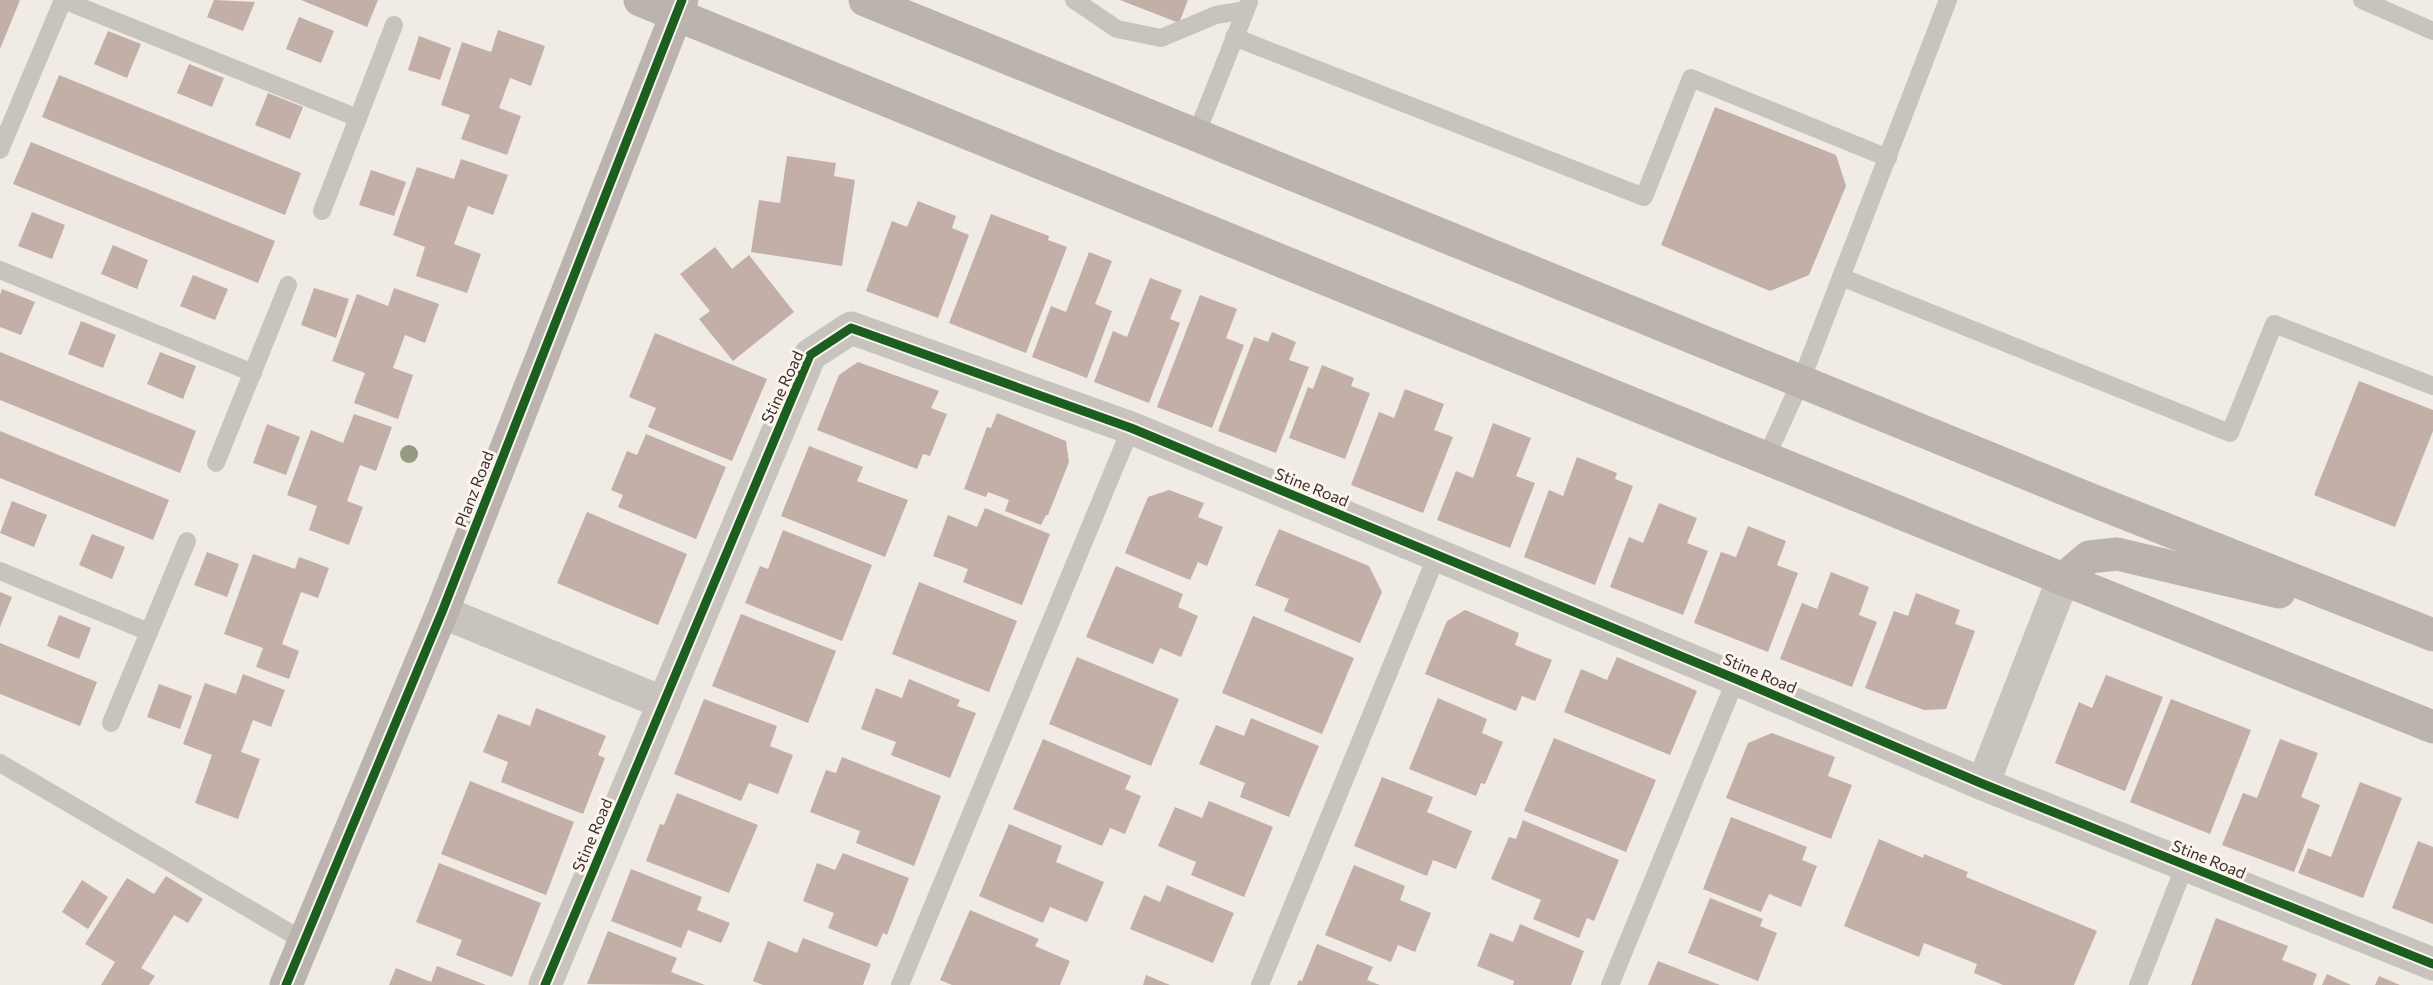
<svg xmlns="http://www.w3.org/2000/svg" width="2433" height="985" font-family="Commissioner,sans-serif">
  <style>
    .building { fill: #c3afa7 }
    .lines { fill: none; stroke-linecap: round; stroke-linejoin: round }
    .lane { stroke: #c9c3be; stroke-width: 18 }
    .street { stroke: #c9c3be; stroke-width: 33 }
    .secondary { stroke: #bab3ae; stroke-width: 33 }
    .cycleway-casing { stroke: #fbf5ee; stroke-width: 13 }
    .cycleway { stroke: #1b5e20; stroke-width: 9 }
    .tree { fill: #959b80 }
    .labels { text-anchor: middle; stroke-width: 6; stroke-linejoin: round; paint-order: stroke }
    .street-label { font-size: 16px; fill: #3b302b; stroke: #fbf5ee }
  </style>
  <rect width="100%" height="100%" fill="#f0ebe5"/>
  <g class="building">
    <path d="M 0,0 L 20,0 L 0,49 Z"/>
    <path d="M 214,0 L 255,2 L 243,31 L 207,17 Z"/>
    <path d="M 301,0 L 378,0 L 367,27 Z"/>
    <path d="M 1120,0 L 1188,0 L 1179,23 Z"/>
    <path d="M 299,17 L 334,31 L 321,63 L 286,49 Z"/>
    <path d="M 498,30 L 545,46 L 531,86 L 510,78 L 499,108 L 521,116 L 507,155 L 461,139 L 470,115 L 441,105 L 462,42 L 491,52 Z"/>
    <path d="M 108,31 L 141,44 L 127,78 L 94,64 Z"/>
    <path d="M 419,36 L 451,48 L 440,80 L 408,70 Z"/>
    <path d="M 189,64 L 224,78 L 212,107 L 177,93 Z"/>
    <path d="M 59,75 L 301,173 L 285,215 L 42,117 Z"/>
    <path d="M 268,93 L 303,107 L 290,139 L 255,125 Z"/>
    <path d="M 1715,107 L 1836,155 L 1846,186 L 1809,275 L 1770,291 L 1661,245 Z"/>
    <path d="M 31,142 L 275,241 L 258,283 L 13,184 Z"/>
    <path d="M 787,156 L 836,163 L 834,176 L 855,180 L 842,266 L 751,252 L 759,200 L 780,203 Z"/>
    <path d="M 461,159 L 508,175 L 493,215 L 468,206 L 454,244 L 481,254 L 467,293 L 416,276 L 425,247 L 393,235 L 417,167 L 454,179 Z"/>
    <path d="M 371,170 L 406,182 L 394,216 L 359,205 Z"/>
    <path d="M 918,201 L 956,216 L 952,228 L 969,235 L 938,318 L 866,291 L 892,221 L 907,227 Z"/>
    <path d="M 32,212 L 65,225 L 52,259 L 18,246 Z"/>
    <path d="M 991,214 L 1049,236 L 1048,240 L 1067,247 L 1026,353 L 949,323 Z"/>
    <path d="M 113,245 L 148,260 L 137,289 L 101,274 Z"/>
    <path d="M 715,247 L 732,269 L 749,255 L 794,312 L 733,361 L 699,319 L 710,311 L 680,274 Z"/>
    <path d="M 1089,252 L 1112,261 L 1095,304 L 1112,311 L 1087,378 L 1032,357 L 1051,306 L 1066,312 Z"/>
    <path d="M 193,275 L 228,289 L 215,320 L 180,306 Z"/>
    <path d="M 1150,278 L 1182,290 L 1170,319 L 1180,323 L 1149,403 L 1094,382 L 1113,331 L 1127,337 Z"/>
    <path d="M 314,288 L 349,299 L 336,338 L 301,325 Z"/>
    <path d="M 394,288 L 439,304 L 425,343 L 405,335 L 393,368 L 413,375 L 398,419 L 354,403 L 365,373 L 332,361 L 357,294 L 388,306 Z"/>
    <path d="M 2,289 L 35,302 L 21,335 L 0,327 L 0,295 Z"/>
    <path d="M 1200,295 L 1237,309 L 1226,338 L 1244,345 L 1212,428 L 1157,407 Z"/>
    <path d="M 81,321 L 116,335 L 103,368 L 68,354 Z"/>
    <path d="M 1272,332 L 1296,342 L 1289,360 L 1309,367 L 1276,453 L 1218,431 L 1254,337 L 1268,342 Z"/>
    <path d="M 655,333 L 767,379 L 732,461 L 648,427 L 656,408 L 629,397 Z"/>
    <path d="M 0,352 L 196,431 L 180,473 L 0,400 Z"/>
    <path d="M 160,352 L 196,366 L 183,399 L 147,384 Z"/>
    <path d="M 858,362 L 939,391 L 931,408 L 947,414 L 930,456 L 923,454 L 917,469 L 817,430 L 839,375 Z"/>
    <path d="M 1322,365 L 1354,378 L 1351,386 L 1370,393 L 1345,459 L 1289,438 L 1308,387 L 1313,389 Z"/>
    <path d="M 2359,381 L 2433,410 L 2433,431 L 2395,527 L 2314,495 Z"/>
    <path d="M 1405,389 L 1444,404 L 1434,430 L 1453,437 L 1423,513 L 1351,485 L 1379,412 L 1394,418 Z"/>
    <path d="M 997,413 L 1066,441 L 1069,462 L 1048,515 L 1046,515 L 1041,525 L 1005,511 L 1009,500 L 988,492 L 986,497 L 964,489 L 987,427 L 991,428 Z"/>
    <path d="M 354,414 L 392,427 L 376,471 L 360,465 L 347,501 L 363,507 L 349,545 L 309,530 L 317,506 L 287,495 L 311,430 L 343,443 Z"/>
    <path d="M 1493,423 L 1531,438 L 1516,476 L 1535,483 L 1510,548 L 1437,520 L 1456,471 L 1473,478 Z"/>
    <path d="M 267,424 L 300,437 L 286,475 L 253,463 Z"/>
    <path d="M 0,431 L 169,500 L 153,540 L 0,478 Z"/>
    <path d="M 646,434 L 726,467 L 696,539 L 618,507 L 623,495 L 611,490 L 627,451 L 637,455 Z"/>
    <path d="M 809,446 L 863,467 L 857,481 L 908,500 L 885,557 L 781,516 Z"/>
    <path d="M 1577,457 L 1617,473 L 1615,479 L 1633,486 L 1595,585 L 1524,557 L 1549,490 L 1563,496 Z"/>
    <path d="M 1169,490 L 1204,503 L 1198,517 L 1223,527 L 1207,566 L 1198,562 L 1190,580 L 1125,553 L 1148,497 Z"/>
    <path d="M 12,501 L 47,515 L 34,547 L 0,533 Z"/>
    <path d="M 1659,503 L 1697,518 L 1687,543 L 1708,551 L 1683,615 L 1610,587 L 1629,537 L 1643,543 Z"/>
    <path d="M 985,508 L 1050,534 L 1022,605 L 963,582 L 968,569 L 933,556 L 948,515 L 977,527 Z"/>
    <path d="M 587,512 L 687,554 L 658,625 L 557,583 Z"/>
    <path d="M 1748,526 L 1786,541 L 1777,565 L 1798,573 L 1768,652 L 1694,623 L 1721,552 L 1736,557 Z"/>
    <path d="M 1279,529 L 1369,566 L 1382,592 L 1360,643 L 1284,611 L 1289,599 L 1255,585 Z"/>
    <path d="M 783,530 L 872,565 L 842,641 L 745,603 L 760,566 L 768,569 Z"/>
    <path d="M 92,534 L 125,547 L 112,579 L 79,565 Z"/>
    <path d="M 207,552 L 239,564 L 227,597 L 194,585 Z"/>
    <path d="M 253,554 L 295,569 L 299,557 L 329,568 L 318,598 L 301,592 L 282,644 L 299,651 L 289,679 L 256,667 L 263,648 L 224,634 Z"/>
    <path d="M 1116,566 L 1183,594 L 1178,607 L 1198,616 L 1181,657 L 1160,648 L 1153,664 L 1086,637 Z"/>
    <path d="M 1831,572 L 1869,587 L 1859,615 L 1877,622 L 1852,687 L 1780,659 L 1802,603 L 1817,609 Z"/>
    <path d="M 919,582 L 1017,621 L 989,692 L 892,654 Z"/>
    <path d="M 0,592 L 12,597 L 0,627 Z"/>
    <path d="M 1916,593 L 1960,610 L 1955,624 L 1975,631 L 1946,709 L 1924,710 L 1865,688 L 1894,611 L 1908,616 Z"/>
    <path d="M 1465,610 L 1519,633 L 1515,645 L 1552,660 L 1535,701 L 1522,696 L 1516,711 L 1425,674 L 1447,621 Z"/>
    <path d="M 741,614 L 836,651 L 808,723 L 712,686 Z"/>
    <path d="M 59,615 L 91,628 L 79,659 L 47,646 Z"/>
    <path d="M 1253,616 L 1354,658 L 1322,734 L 1222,693 Z"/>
    <path d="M 0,643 L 97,682 L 80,726 L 0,694 Z"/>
    <path d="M 1077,657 L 1179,699 L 1151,766 L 1049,724 Z"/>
    <path d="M 1617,657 L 1697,691 L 1670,755 L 1564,712 L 1581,669 L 1607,680 Z"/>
    <path d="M 243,674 L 285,690 L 271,727 L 253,720 L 241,752 L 260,759 L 238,819 L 195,803 L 212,755 L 183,744 L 205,683 L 236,694 Z"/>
    <path d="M 2106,675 L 2163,697 L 2125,791 L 2055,763 L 2079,702 L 2092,708 Z"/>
    <path d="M 909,679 L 960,700 L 957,706 L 976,713 L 950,778 L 891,755 L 896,742 L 861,729 L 876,688 L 902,698 Z"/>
    <path d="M 159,684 L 192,696 L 180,729 L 147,717 Z"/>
    <path d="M 1438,698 L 1487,719 L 1482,733 L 1503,742 L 1485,784 L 1481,783 L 1476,796 L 1409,769 Z"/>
    <path d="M 704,699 L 777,726 L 770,746 L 793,755 L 778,794 L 749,783 L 741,801 L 674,774 Z"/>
    <path d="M 2171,699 L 2251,730 L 2210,834 L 2130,802 Z"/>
    <path d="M 536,708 L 606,736 L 598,755 L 605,758 L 583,814 L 501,782 L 508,762 L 483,752 L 498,714 L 530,726 Z"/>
    <path d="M 1251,718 L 1319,746 L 1289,817 L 1240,797 L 1245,783 L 1199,764 L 1216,725 L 1244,736 Z"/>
    <path d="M 1772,733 L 1835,757 L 1828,776 L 1852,785 L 1831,839 L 1726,798 L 1748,743 Z"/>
    <path d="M 1554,738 L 1656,780 L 1626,852 L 1524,811 Z"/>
    <path d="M 1043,739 L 1131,776 L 1125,789 L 1141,796 L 1125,834 L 1110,828 L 1102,846 L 1013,809 Z"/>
    <path d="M 2280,739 L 2318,753 L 2301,797 L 2320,805 L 2294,872 L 2222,845 L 2243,793 L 2257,798 Z"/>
    <path d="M 842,757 L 941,796 L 914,866 L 856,843 L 860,831 L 810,812 L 826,770 L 836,773 Z"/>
    <path d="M 1382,777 L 1433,797 L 1427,812 L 1472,831 L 1456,869 L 1433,860 L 1427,876 L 1354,846 Z"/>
    <path d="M 470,781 L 574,822 L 546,895 L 441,854 Z"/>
    <path d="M 2360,782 L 2402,798 L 2363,898 L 2298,873 L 2308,848 L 2331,857 Z"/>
    <path d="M 677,793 L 758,825 L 729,893 L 646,861 L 660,824 L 664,825 Z"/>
    <path d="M 1209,801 L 1273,827 L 1244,897 L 1191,875 L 1196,862 L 1158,846 L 1175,807 L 1202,818 Z"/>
    <path d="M 1731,817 L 1807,847 L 1802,860 L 1817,866 L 1801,907 L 1769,894 L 1761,912 L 1703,889 Z"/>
    <path d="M 1523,820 L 1619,860 L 1594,921 L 1587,918 L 1579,938 L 1533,919 L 1541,900 L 1491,879 L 1509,837 L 1516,839 Z"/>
    <path d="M 1009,824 L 1062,846 L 1056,862 L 1104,882 L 1087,922 L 1050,907 L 1043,923 L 979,896 Z"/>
    <path d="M 1879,839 L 1923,858 L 1924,854 L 1968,872 L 1966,877 L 2097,931 L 2074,985 L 2003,985 L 1974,973 L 1977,964 L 1924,943 L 1919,957 L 1844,926 Z"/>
    <path d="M 2418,841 L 2433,847 L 2433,924 L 2392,908 Z"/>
    <path d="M 843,853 L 909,878 L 887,935 L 883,933 L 877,947 L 828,928 L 834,913 L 803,901 L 817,863 L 835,870 Z"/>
    <path d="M 439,863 L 541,903 L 512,977 L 456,955 L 462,940 L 416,922 Z"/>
    <path d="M 1354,865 L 1405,886 L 1400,900 L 1431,913 L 1415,952 L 1398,945 L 1391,962 L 1325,935 Z"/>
    <path d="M 631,869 L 702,897 L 697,910 L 730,923 L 721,943 L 688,930 L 681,948 L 611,921 Z"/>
    <path d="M 166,876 L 203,899 L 188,923 L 174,915 L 141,968 L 155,976 L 149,985 L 101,985 L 115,962 L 85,944 L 127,878 L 154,894 Z"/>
    <path d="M 82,880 L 108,897 L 88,929 L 62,912 Z"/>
    <path d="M 1167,885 L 1234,913 L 1213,963 L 1130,929 L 1144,895 L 1160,902 Z"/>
    <path d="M 1710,898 L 1763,919 L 1760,926 L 1777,933 L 1758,981 L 1688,953 Z"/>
    <path d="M 970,910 L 1039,939 L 1035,946 L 1070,961 L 1060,985 L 952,985 L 940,980 Z"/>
    <path d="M 2216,918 L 2288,946 L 2282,960 L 2317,974 L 2313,985 L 2191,985 Z"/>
    <path d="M 1520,924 L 1584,951 L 1571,985 L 1513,985 L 1514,981 L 1477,966 L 1490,933 L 1513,942 Z"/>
    <path d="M 608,931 L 677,958 L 671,972 L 705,985 L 587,984 Z"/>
    <path d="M 803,938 L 871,964 L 863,985 L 763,985 L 753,981 L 768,941 L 797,953 Z"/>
    <path d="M 1317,944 L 1373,967 L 1367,980 L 1380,985 L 1297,985 L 1299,980 L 1302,981 Z"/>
    <path d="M 1658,961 L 1720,985 L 1648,985 Z"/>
    <path d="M 437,966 L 486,985 L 389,985 L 396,968 L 431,982 Z"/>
    <path d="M 2327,974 L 2351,985 L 2322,985 Z"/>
    <path d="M 1146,975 L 1170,985 L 1143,985 Z"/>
    <path d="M 2379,976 L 2400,985 L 2375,985 Z"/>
  </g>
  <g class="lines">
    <g class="lane">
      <path d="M 63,0 L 358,118"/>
      <path d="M 1074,0 L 1117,29 L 1161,38 L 1216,15 L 1246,10"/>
      <path d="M 2362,0 L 2433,31"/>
      <path d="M 1234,37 L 1644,197 L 1691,78 L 1888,158"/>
      <path d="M 1196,135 L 1249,2"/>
      <path d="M 0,150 L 63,0"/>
      <path d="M 322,211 L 394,25"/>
      <path d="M 0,270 L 253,373"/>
      <path d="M 1841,277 L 2230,433 L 2274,324 L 2433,386"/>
      <path d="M 1766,458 L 1801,381 L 1948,0"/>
      <path d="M 216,463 L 288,285"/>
      <path d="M 0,571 L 149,632"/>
      <path d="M 111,723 L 187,541"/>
      <path d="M 0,763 L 304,941"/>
      <path d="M 900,985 L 1131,428"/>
      <path d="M 1260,985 L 1437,555"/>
      <path d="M 1610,985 L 1736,679"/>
      <path d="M 2138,985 L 2185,865"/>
    </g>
    <g class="street">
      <path d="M 442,612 L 664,703"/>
      <path d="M 1983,784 L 2063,579"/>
      <path d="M 545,985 L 810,355 L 851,328 L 1131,428 L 1736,679 L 1983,784 L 2433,964"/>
    </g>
    <g class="secondary">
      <path d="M 640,0 L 2063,579 L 2433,727"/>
      <path d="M 865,0 L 2094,501 L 2433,635"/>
      <path d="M 2063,579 L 2089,557 L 2117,554 L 2279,592"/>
      <path d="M 286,985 L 442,612 L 682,0"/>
    </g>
    <defs>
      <g id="cycleway">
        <path d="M 286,985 L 442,612 L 682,0"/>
        <path d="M 545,985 L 810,355 L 851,328 L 1131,428 L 1736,679 L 1983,784 L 2433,964"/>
      </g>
    </defs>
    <use href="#cycleway" class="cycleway-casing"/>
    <use href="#cycleway" class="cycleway"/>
  </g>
  <circle class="tree" cx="409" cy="454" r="9"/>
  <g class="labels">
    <g class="street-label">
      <text transform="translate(782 387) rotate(-65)" y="6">Stine Road</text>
      <text transform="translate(1312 487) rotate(22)" y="6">Stine Road</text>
      <text transform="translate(474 489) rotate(-69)" y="6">Planz Road</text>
      <text transform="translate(1760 673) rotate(23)" y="6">Stine Road</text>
      <text transform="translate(592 835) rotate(-67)" y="6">Stine Road</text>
      <text transform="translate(2209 859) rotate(22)" y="6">Stine Road</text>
    </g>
  </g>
</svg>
